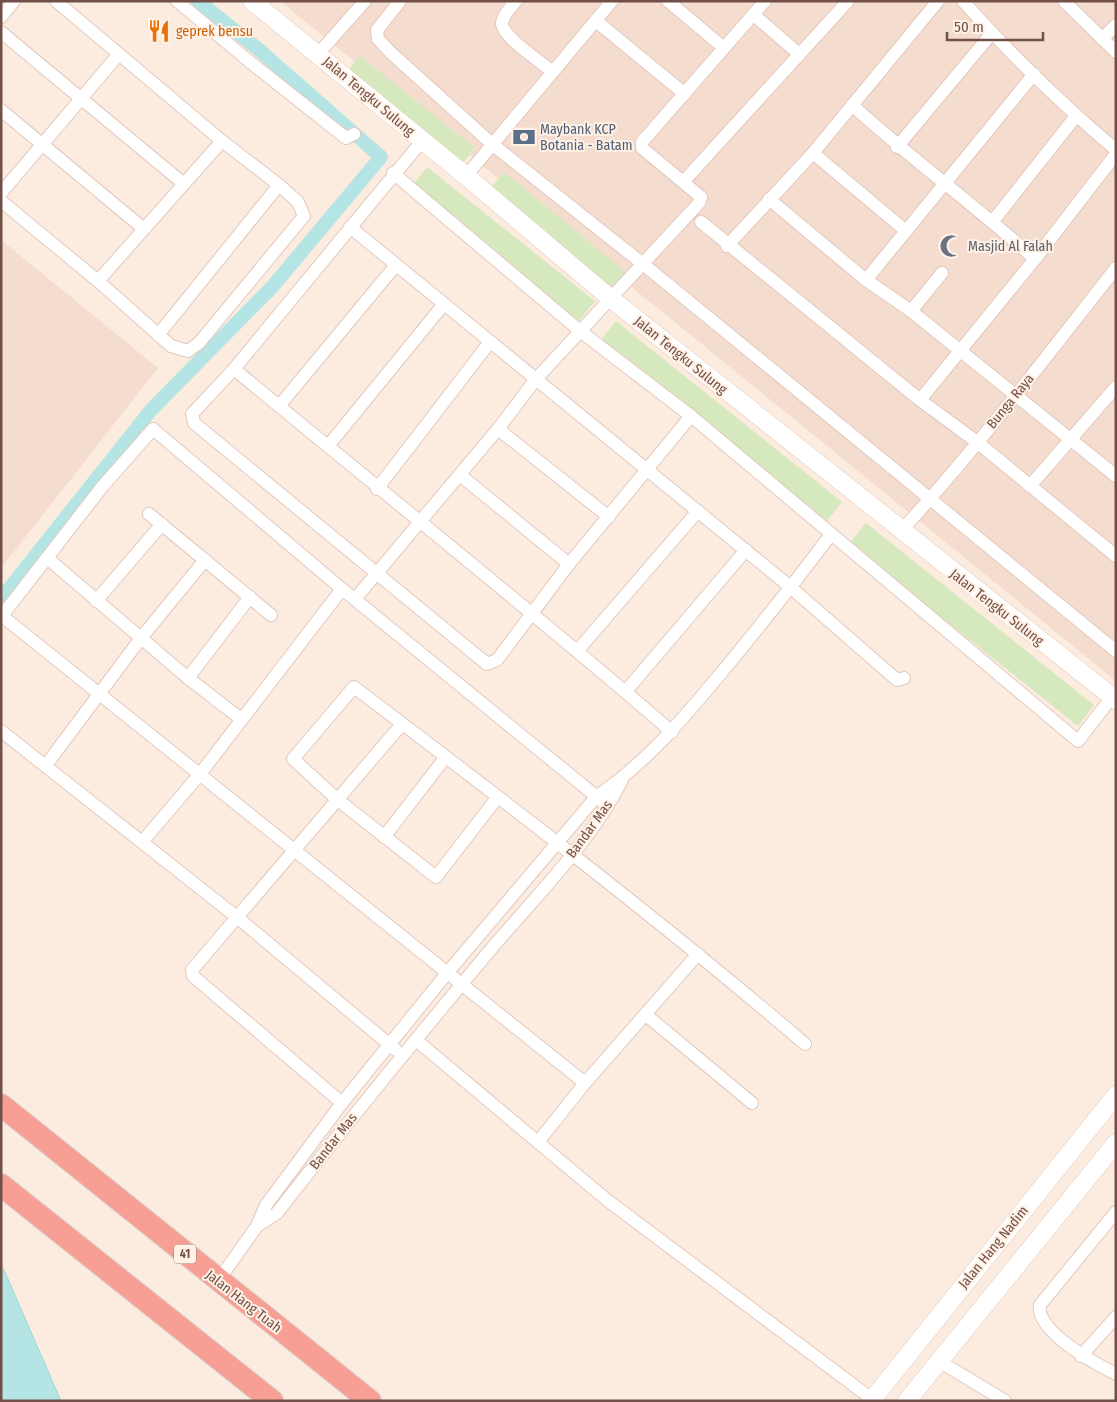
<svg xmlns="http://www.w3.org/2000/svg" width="1117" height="1402" font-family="'Fira Sans Condensed',sans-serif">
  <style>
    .residential { fill: #f4dcce }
    .green { fill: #d6e9be }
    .water { fill: #b4e5e4; stroke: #9ad7d7 }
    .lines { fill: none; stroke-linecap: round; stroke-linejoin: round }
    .canal { stroke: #b4e5e4; stroke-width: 14 }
    .street-casing { stroke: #e2c9be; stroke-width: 14 }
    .secondary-casing { stroke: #e7c9bb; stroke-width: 19 }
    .highway-casing { stroke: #d8cecb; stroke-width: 24 }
    .street { stroke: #fff; stroke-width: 12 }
    .secondary { stroke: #fff; stroke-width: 18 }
    .highway { stroke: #f89f95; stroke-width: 22 }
    .labels { text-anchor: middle; stroke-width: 4; stroke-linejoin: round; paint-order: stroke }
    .shield { fill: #fff1e5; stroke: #9c8076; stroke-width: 1 }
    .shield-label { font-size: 12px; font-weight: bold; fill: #724f47 }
    .food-label { font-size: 14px; fill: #c56008; stroke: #fff1e5; text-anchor: start }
    .street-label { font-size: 14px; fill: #724f47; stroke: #fff1e5 }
    .service-label { font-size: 14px; fill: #4e5e75; stroke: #fff1e5; text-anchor: start }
    .worship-label { font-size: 14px; fill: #5b616d; stroke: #fff1e5; text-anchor: start }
  </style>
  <rect width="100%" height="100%" fill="#fcecdf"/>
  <g class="residential">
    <path d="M 280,1 L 1116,1 L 1116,681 Z"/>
    <path d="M 1,240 L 158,368 L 1,568 Z"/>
  </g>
  <g class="green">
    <path d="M 360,56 L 475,148 L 463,163 L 348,71 Z"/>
    <path d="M 427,167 L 595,301 L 579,321 L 411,187 Z"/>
    <path d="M 504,172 L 628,274 L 614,292 L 488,191 Z"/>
    <path d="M 616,321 L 842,502 L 827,521 L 601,340 Z"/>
    <path d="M 866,523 L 1094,705 L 1078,726 L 849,544 Z"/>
  </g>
  <path class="water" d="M 1,1266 L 4,1270 L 61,1401 L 1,1401 Z"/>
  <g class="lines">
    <path class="canal" d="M 1,599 L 151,410 L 273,286 L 381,157 L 258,49 L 198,1"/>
    <defs>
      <g id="street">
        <path d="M 177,1 L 250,62 L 346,138 L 354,134"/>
        <path d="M 400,1 L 377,30 L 378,39 L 390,52 L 492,144 L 643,264 L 1116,651"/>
        <path d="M 516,1 C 511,7 502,16 502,24 C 503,37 542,63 553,72"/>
        <path d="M 668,1 L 724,48"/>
        <path d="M 963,1 C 1010,54 1062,104 1116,150"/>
        <path d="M 1064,1 L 1116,52"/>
        <path d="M 754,15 L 799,54"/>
        <path d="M 1,17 L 14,1"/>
        <path d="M 596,21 L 685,94"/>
        <path d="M 1,32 L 184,184"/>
        <path d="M 1102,39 L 1116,25"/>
        <path d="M 318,54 L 365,1"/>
        <path d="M 852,105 C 911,159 976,206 1035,259"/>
        <path d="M 1,110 L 144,229"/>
        <path d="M 422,141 L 234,369 L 192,414 L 194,423 L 487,664 L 497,660 L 569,564 L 691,416"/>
        <path d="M 897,147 L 992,33"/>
        <path d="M 813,153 L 906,231"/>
        <path d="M 393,173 L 580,331 L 691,416 L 1078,741 L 1112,697"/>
        <path d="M 466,176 L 612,1"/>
        <path d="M 684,181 L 848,1"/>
        <path d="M 1,193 L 119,54"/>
        <path d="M 769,199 L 866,280 L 911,311 L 1116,476"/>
        <path d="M 1,201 L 98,281 L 171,346 L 188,351 L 199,343 L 304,216 L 298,202 L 279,185 L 222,141 L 56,1"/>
        <path d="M 993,221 L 1076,116"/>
        <path d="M 701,222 L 920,400 L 977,442 L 1116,556"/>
        <path d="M 350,227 L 788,585 L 897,680 L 904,678"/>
        <path d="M 727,246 L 813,153 L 938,1"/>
        <path d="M 866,280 L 1034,74"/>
        <path d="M 98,281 L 222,141"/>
        <path d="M 911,311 L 942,273"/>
        <path d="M 158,335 L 279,185"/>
        <path d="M 234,369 C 380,490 529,608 672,732"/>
        <path d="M 920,400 L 1035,259 L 1116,154"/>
        <path d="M 279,406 L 396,265"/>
        <path d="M 498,429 L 609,517"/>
        <path d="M 328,446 L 444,304"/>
        <path d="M 460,475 L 569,564"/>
        <path d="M 1030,486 L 1116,387"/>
        <path d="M 377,489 L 490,342"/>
        <path d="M 149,514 L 271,615"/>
        <path d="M 901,531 C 977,448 1046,357 1116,268"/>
        <path d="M 47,558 L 188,678 L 241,719"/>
        <path d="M 355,599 L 498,429 L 536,379 L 699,203 L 701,197 L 642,148 L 642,142 L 765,1"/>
        <path d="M 96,601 L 162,524"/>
        <path d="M 2,616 L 585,1083"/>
        <path d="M 1,617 L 102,487 L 153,429 L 342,589 L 608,806"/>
        <path d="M 578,650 L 698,511"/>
        <path d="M 188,678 L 250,597"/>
        <path d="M 626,691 L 746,550"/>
        <path d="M 1,731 L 238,918 L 396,1050"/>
        <path d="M 46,765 L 141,638 L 205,560"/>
        <path d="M 497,798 L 436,877 L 338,800 L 293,759 L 354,687 C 507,803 659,919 805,1044"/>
        <path d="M 384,837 L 445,758"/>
        <path d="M 142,842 L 200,774 L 342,589"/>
        <path d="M 646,1015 L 752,1103"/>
        <path d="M 416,1040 L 607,1200 L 872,1399"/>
        <path d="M 342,1103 L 193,976 L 192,970 L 402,724"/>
        <path d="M 538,1142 L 585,1083 L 698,954"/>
        <path d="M 1116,1212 L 1040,1305 C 1035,1331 1096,1364 1116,1374"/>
        <path d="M 257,1226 L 277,1213 C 347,1123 419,1035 492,948 C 537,895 590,843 622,780"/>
        <path d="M 218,1281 L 257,1226 L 266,1205 L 342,1103 L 448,972 L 596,797 C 649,761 687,714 727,666 C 763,622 798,579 831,534"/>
        <path d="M 1081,1356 L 1116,1317"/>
        <path d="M 939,1361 L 1005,1401"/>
      </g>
      <g id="secondary">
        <path d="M 252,1 L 466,176 L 610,298 L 1116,700"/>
        <path d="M 871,1401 L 1116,1095"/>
        <path d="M 907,1401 L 1116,1143"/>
      </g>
      <g id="highway">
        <path d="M 1,1105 L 370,1401"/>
        <path d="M 1,1185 L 272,1401"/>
      </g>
    </defs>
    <use href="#street" class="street-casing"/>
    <use href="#secondary" class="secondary-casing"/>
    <use href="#highway" class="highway-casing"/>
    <use href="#street" class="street"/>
    <use href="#secondary" class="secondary"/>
    <use href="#highway" class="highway"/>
  </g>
  <defs>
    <symbol id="restaurant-bare" viewBox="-9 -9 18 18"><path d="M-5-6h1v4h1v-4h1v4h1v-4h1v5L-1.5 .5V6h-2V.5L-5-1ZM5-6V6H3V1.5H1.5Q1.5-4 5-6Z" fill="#e8710a" stroke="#fff1e5" stroke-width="2.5" paint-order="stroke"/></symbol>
    <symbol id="bank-bare" viewBox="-9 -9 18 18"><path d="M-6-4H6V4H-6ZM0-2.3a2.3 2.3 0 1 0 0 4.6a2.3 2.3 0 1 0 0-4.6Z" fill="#5c6f8a" stroke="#fff1e5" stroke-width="2.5" paint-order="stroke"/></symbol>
    <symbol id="mosque-bare" viewBox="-9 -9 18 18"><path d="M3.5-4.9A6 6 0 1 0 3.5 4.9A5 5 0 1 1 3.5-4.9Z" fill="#6b7280" stroke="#fff1e5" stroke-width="2.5" paint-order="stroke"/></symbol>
  </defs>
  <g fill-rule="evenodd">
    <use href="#restaurant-bare" x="143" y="15" width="32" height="32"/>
    <use href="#bank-bare" x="508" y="121" width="32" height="32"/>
    <use href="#mosque-bare" x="935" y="230" width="32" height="32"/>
  </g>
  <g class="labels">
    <rect class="shield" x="174" y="1244.5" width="22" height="19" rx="4"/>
    <g class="shield-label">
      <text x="185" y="1258">41</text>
    </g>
    <g class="food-label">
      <text x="176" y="36">geprek bensu</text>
    </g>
    <g class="street-label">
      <text transform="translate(369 96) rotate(40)" y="5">Jalan Tengku Sulung</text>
      <text transform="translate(681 355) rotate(39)" y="5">Jalan Tengku Sulung</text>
      <text transform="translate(1010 401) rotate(-51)" y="5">Bunga Raya</text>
      <text transform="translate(997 607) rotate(38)" y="5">Jalan Tengku Sulung</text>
      <text transform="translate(589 829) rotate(-54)" y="5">Bandar Mas</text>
      <text transform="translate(333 1141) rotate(-52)" y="5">Bandar Mas</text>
      <text transform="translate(993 1247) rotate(-51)" y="5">Jalan Hang Nadim</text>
      <text transform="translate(244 1301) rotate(38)" y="5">Jalan Hang Tuah</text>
    </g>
    <g class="service-label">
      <text x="540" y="134">Maybank KCP<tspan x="540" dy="16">Botania - Batam</tspan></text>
    </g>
    <g class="worship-label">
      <text x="968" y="251">Masjid Al Falah</text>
    </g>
  </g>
  <rect width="1117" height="1402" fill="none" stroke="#724f47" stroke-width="5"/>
  <path d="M947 32v8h96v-8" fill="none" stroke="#724f47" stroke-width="2.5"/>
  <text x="954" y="32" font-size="15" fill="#724f47" stroke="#fff1e5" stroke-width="4" paint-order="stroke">50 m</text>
</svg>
